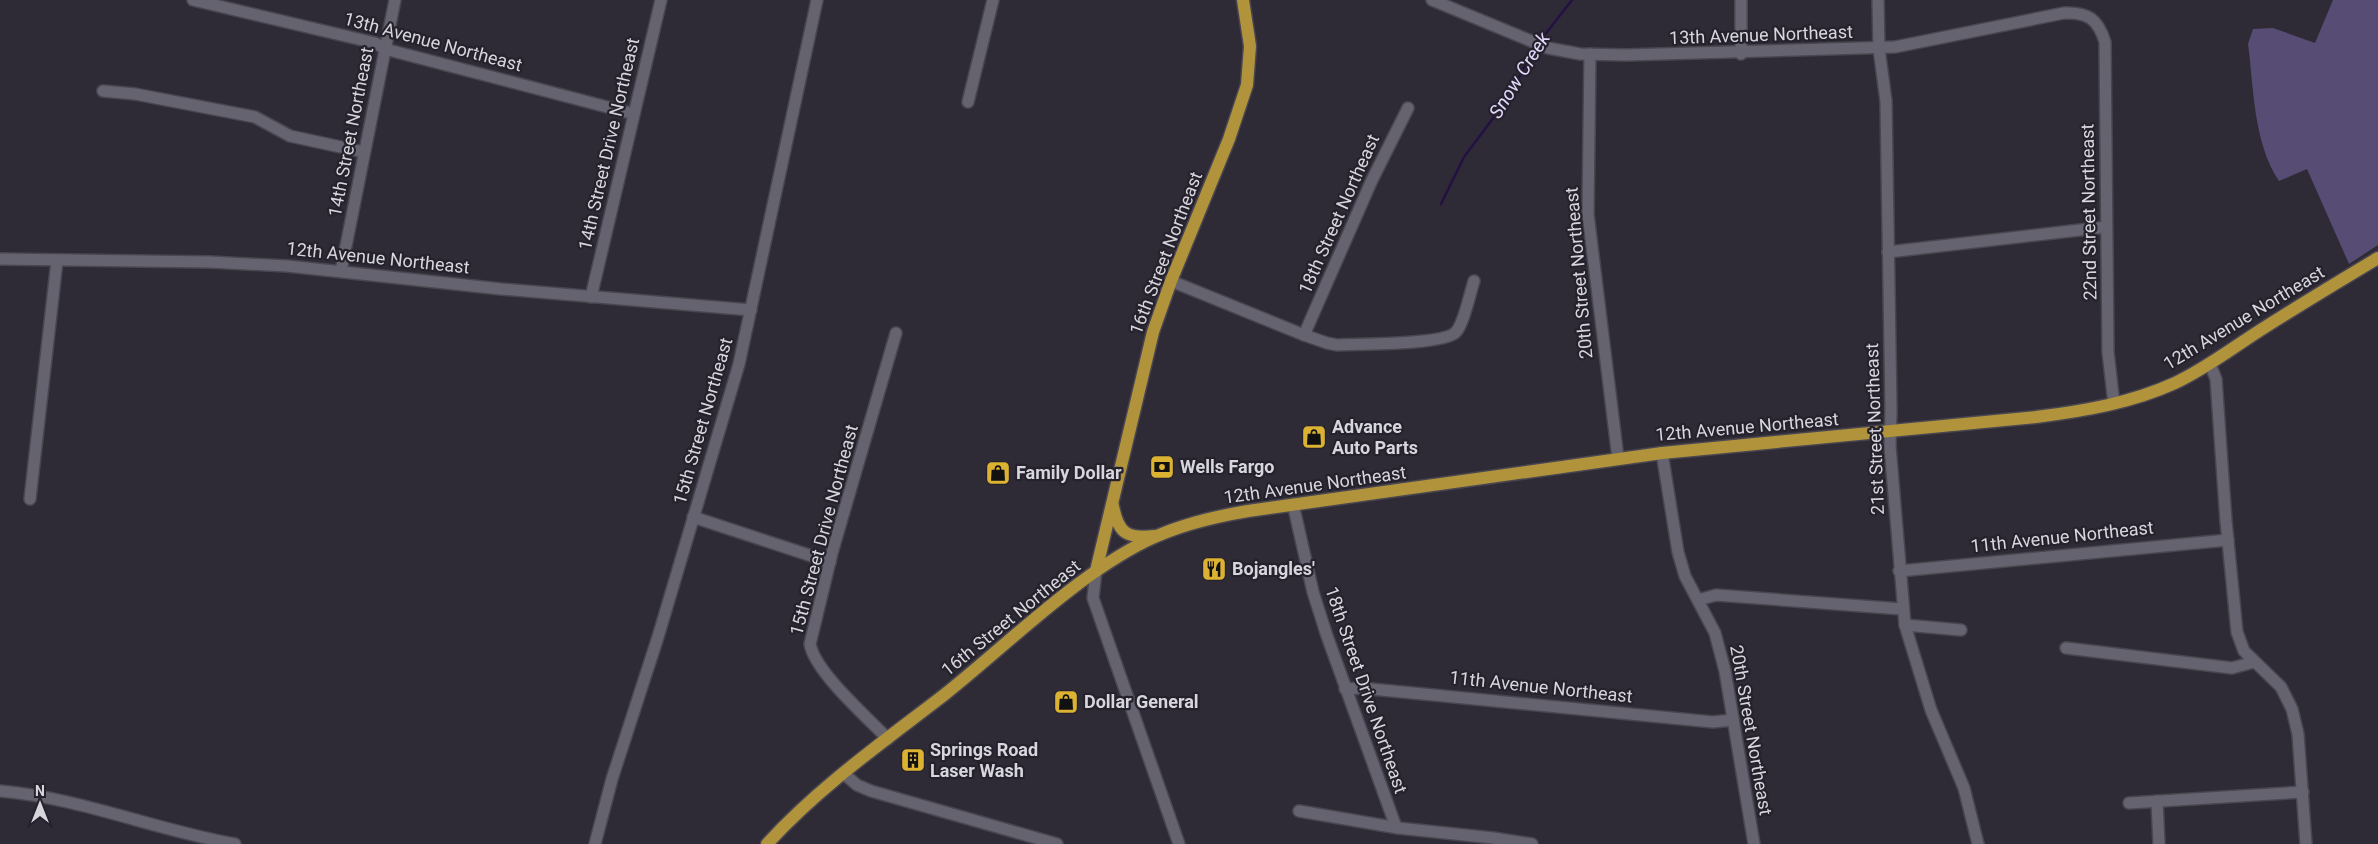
<svg xmlns="http://www.w3.org/2000/svg" width="2378" height="844" font-family="Roboto,sans-serif">
  <style>
    .green { fill: #574c73 }
    .lines { fill: none; stroke-linecap: round; stroke-linejoin: round }
    .stream { stroke: #241043; stroke-width: 2.5 }
    .minor-casing { stroke: #494650; stroke-width: 14 }
    .major-casing { stroke: #494650; stroke-width: 15 }
    .minor { stroke: #666370; stroke-width: 11 }
    .major { stroke: #b0933b; stroke-width: 12 }
    .labels { text-anchor: middle; stroke-width: 4.5; stroke-linejoin: round; paint-order: stroke }
    .street-label { font-size: 18px; fill: #d7d6dd; stroke: #25222d }
    .poi-label { font-size: 18px; font-weight: bold; fill: #d7d6dd; stroke: #25222d; text-anchor: start }
    .water-label { font-size: 19px; font-style: italic; fill: #e2d9fc; stroke: #25222d }
  </style>
  <rect width="100%" height="100%" fill="#2e2b37"/>
  <path class="green" d="M 2333,0 L 2378,0 L 2378,245 L 2349,264 L 2307,169 L 2279,181 C 2253,142 2254,88 2248,44 L 2253,29 L 2273,28 L 2315,43 Z"/>
  <g class="lines">
    <g class="stream">
      <path d="M 1540,41 L 1572,0"/>
      <path d="M 1441,204 L 1464,157 L 1512,93 L 1529,56 L 1535,48"/>
    </g>
    <defs>
      <g id="minor">
        <path d="M 193,0 L 375,43 L 385,49 L 634,114"/>
        <path d="M 1432,0 L 1548,48 L 1580,54 L 1626,55 L 1895,47 L 2064,13 C 2088,12 2098,19 2105,42 L 2108,352 L 2114,404"/>
        <path d="M 1741,0 L 1741,54"/>
        <path d="M 1878,0 L 1879,49 L 1886,101 L 1891,411 L 1890,446 L 1905,625 L 1931,710 L 1964,788 L 1978,844"/>
        <path d="M 1590,54 L 1588,214 L 1618,458"/>
        <path d="M 103,91 L 135,94 L 255,117 L 290,136 L 364,152"/>
        <path d="M 968,102 L 993,0"/>
        <path d="M 1888,252 L 2106,227"/>
        <path d="M 0,259 L 210,262 L 287,266 L 501,289 L 751,310"/>
        <path d="M 341,271 L 395,0"/>
        <path d="M 1171,281 L 1304,335 L 1327,343 L 1337,345 C 1358,344 1444,345 1456,332 C 1464,323 1470,293 1474,281"/>
        <path d="M 591,297 L 661,0"/>
        <path d="M 1304,335 L 1372,180 L 1408,108"/>
        <path d="M 2210,364 L 2216,379 L 2226,521 L 2237,632 L 2244,651 L 2281,687 L 2292,709 L 2298,734 L 2306,844"/>
        <path d="M 1662,453 L 1678,552 L 1685,576 L 1715,633 L 1725,671 L 1754,844"/>
        <path d="M 30,499 L 57,261"/>
        <path d="M 1293,504 L 1313,592 L 1327,636 L 1396,827"/>
        <path d="M 693,517 L 830,562"/>
        <path d="M 1096,571 L 1093,598 L 1179,844"/>
        <path d="M 1899,571 L 2228,540"/>
        <path d="M 1698,600 L 1716,595 L 1902,609"/>
        <path d="M 1905,625 L 1961,630"/>
        <path d="M 2066,648 L 2232,668 L 2254,662"/>
        <path d="M 1345,689 L 1361,688 L 1713,722 L 1733,720"/>
        <path d="M 888,739 C 867,717 815,672 810,644 L 832,553 L 896,333"/>
        <path d="M 843,773 L 857,785 L 871,791 L 1057,844"/>
        <path d="M 0,791 C 81,798 155,830 235,844"/>
        <path d="M 2157,801 L 2159,844"/>
        <path d="M 2129,803 L 2303,792"/>
        <path d="M 1299,811 L 1398,828 L 1493,838 L 1532,844"/>
        <path d="M 595,844 L 612,779 L 658,637 L 739,364 L 817,0"/>
      </g>
      <g id="major">
        <path d="M 1113,506 C 1118,533 1127,539 1154,536"/>
        <path d="M 1096,571 L 1153,332 L 1171,281 L 1229,139 L 1247,85 L 1250,46 L 1243,0"/>
        <path d="M 767,844 C 819,787 883,742 944,695 C 1007,645 1074,577 1146,541 C 1178,525 1212,517 1248,511 L 1662,453 L 2036,417 C 2084,411 2131,403 2175,383 C 2205,369 2231,349 2259,331 C 2298,306 2338,282 2378,258"/>
      </g>
    </defs>
    <use href="#minor" class="minor-casing"/>
    <use href="#major" class="major-casing"/>
    <use href="#minor" class="minor"/>
    <use href="#major" class="major"/>
  </g>
  <defs>
    <symbol id="shop-square" viewBox="-11 -11 22 22"><rect x="-9" y="-9" width="18" height="18" rx="4" fill="#dcb233" stroke="#25222d"/><path d="M-5-2.5h2.3a2.7 3.5 0 0 1 5.4 0H5L5.5 6h-11ZM-1.5-2.5h3a1.5 2.3 0 0 0-3 0Z" fill="#111"/></symbol>
    <symbol id="bank-square" viewBox="-11 -11 22 22"><rect x="-9" y="-9" width="18" height="18" rx="4" fill="#dcb233" stroke="#25222d"/><path d="M-6-4H6V4H-6ZM0-2.3a2.3 2.3 0 1 0 0 4.6a2.3 2.3 0 1 0 0-4.6Z" fill="#111"/></symbol>
    <symbol id="restaurant-square" viewBox="-11 -11 22 22"><rect x="-9" y="-9" width="18" height="18" rx="4" fill="#dcb233" stroke="#25222d"/><path d="M-5-6h1v4h1v-4h1v4h1v-4h1v5L-1.5 .5V6h-2V.5L-5-1ZM5-6V6H3V1.5H1.5Q1.5-4 5-6Z" fill="#111"/></symbol>
    <symbol id="building-square" viewBox="-11 -11 22 22"><rect x="-9" y="-9" width="18" height="18" rx="4" fill="#dcb233" stroke="#25222d"/><path d="M-4-6H4V6H1V3H-1V6H-4ZM-2.5-4.3h1.7v1.8h-1.7ZM.8-4.3h1.7v1.8H.8ZM-2.5-1h1.7V.8h-1.7ZM.8-1h1.7V.8H.8Z" fill="#111"/></symbol>
  </defs>
  <g fill-rule="evenodd">
    <use href="#shop-square" x="1300" y="423" width="28" height="28"/>
    <use href="#bank-square" x="1148" y="453" width="28" height="28"/>
    <use href="#shop-square" x="984" y="459" width="28" height="28"/>
    <use href="#restaurant-square" x="1200" y="555" width="28" height="28"/>
    <use href="#shop-square" x="1052" y="688" width="28" height="28"/>
    <use href="#building-square" x="899" y="746" width="28" height="28"/>
  </g>
  <g class="labels">
    <g class="street-label">
      <text transform="translate(1761 35) rotate(-2)" y="6">13th Avenue Northeast</text>
      <text transform="translate(433 42) rotate(15)" y="6">13th Avenue Northeast</text>
      <text transform="translate(351 132) rotate(-79)" y="6">14th Street Northeast</text>
      <text transform="translate(609 144) rotate(-77)" y="6">14th Street Drive Northeast</text>
      <text transform="translate(2089 212) rotate(-91)" y="6">22nd Street Northeast</text>
      <text transform="translate(1339 214) rotate(-66)" y="6">18th Street Northeast</text>
      <text transform="translate(1166 253) rotate(-69)" y="6">16th Street Northeast</text>
      <text transform="translate(378 258) rotate(6)" y="6">12th Avenue Northeast</text>
      <text transform="translate(1579 273) rotate(-95)" y="6">20th Street Northeast</text>
      <text transform="translate(2244 318) rotate(-31)" y="6">12th Avenue Northeast</text>
      <text transform="translate(703 421) rotate(-74)" y="6">15th Street Northeast</text>
      <text transform="translate(1747 427) rotate(-5)" y="6">12th Avenue Northeast</text>
      <text transform="translate(1875 429) rotate(-92)" y="6">21st Street Northeast</text>
      <text transform="translate(1315 485) rotate(-8)" y="6">12th Avenue Northeast</text>
      <text transform="translate(824 530) rotate(-75)" y="6">15th Street Drive Northeast</text>
      <text transform="translate(2062 537) rotate(-6)" y="6">11th Avenue Northeast</text>
      <text transform="translate(1011 618) rotate(-39)" y="6">16th Street Northeast</text>
      <text transform="translate(1541 687) rotate(6)" y="6">11th Avenue Northeast</text>
      <text transform="translate(1366 690) rotate(71)" y="6">18th Street Drive Northeast</text>
      <text transform="translate(1751 730) rotate(80)" y="6">20th Street Northeast</text>
    </g>
    <g class="poi-label">
      <text x="1332" y="433">Advance<tspan x="1332" dy="21">Auto Parts</tspan></text>
      <text x="1180" y="473">Wells Fargo</text>
      <text x="1016" y="479">Family Dollar</text>
      <text x="1232" y="575">Bojangles'</text>
      <text x="1084" y="708">Dollar General</text>
      <text x="930" y="756">Springs Road<tspan x="930" dy="21">Laser Wash</tspan></text>
    </g>
    <g class="water-label">
      <text transform="translate(1519 75) rotate(-58)" y="7">Snow Creek</text>
    </g>
  </g>
  <g transform="translate(40 804)" stroke="#25222d" stroke-width="4" paint-order="stroke">
  <path d="M0-4L9 19L0 12L-9 19Z" fill="#d7d6dd"/>
  <text y="-8" font-size="14" font-weight="bold" text-anchor="middle" fill="#d7d6dd">N</text>
  </g>
</svg>
